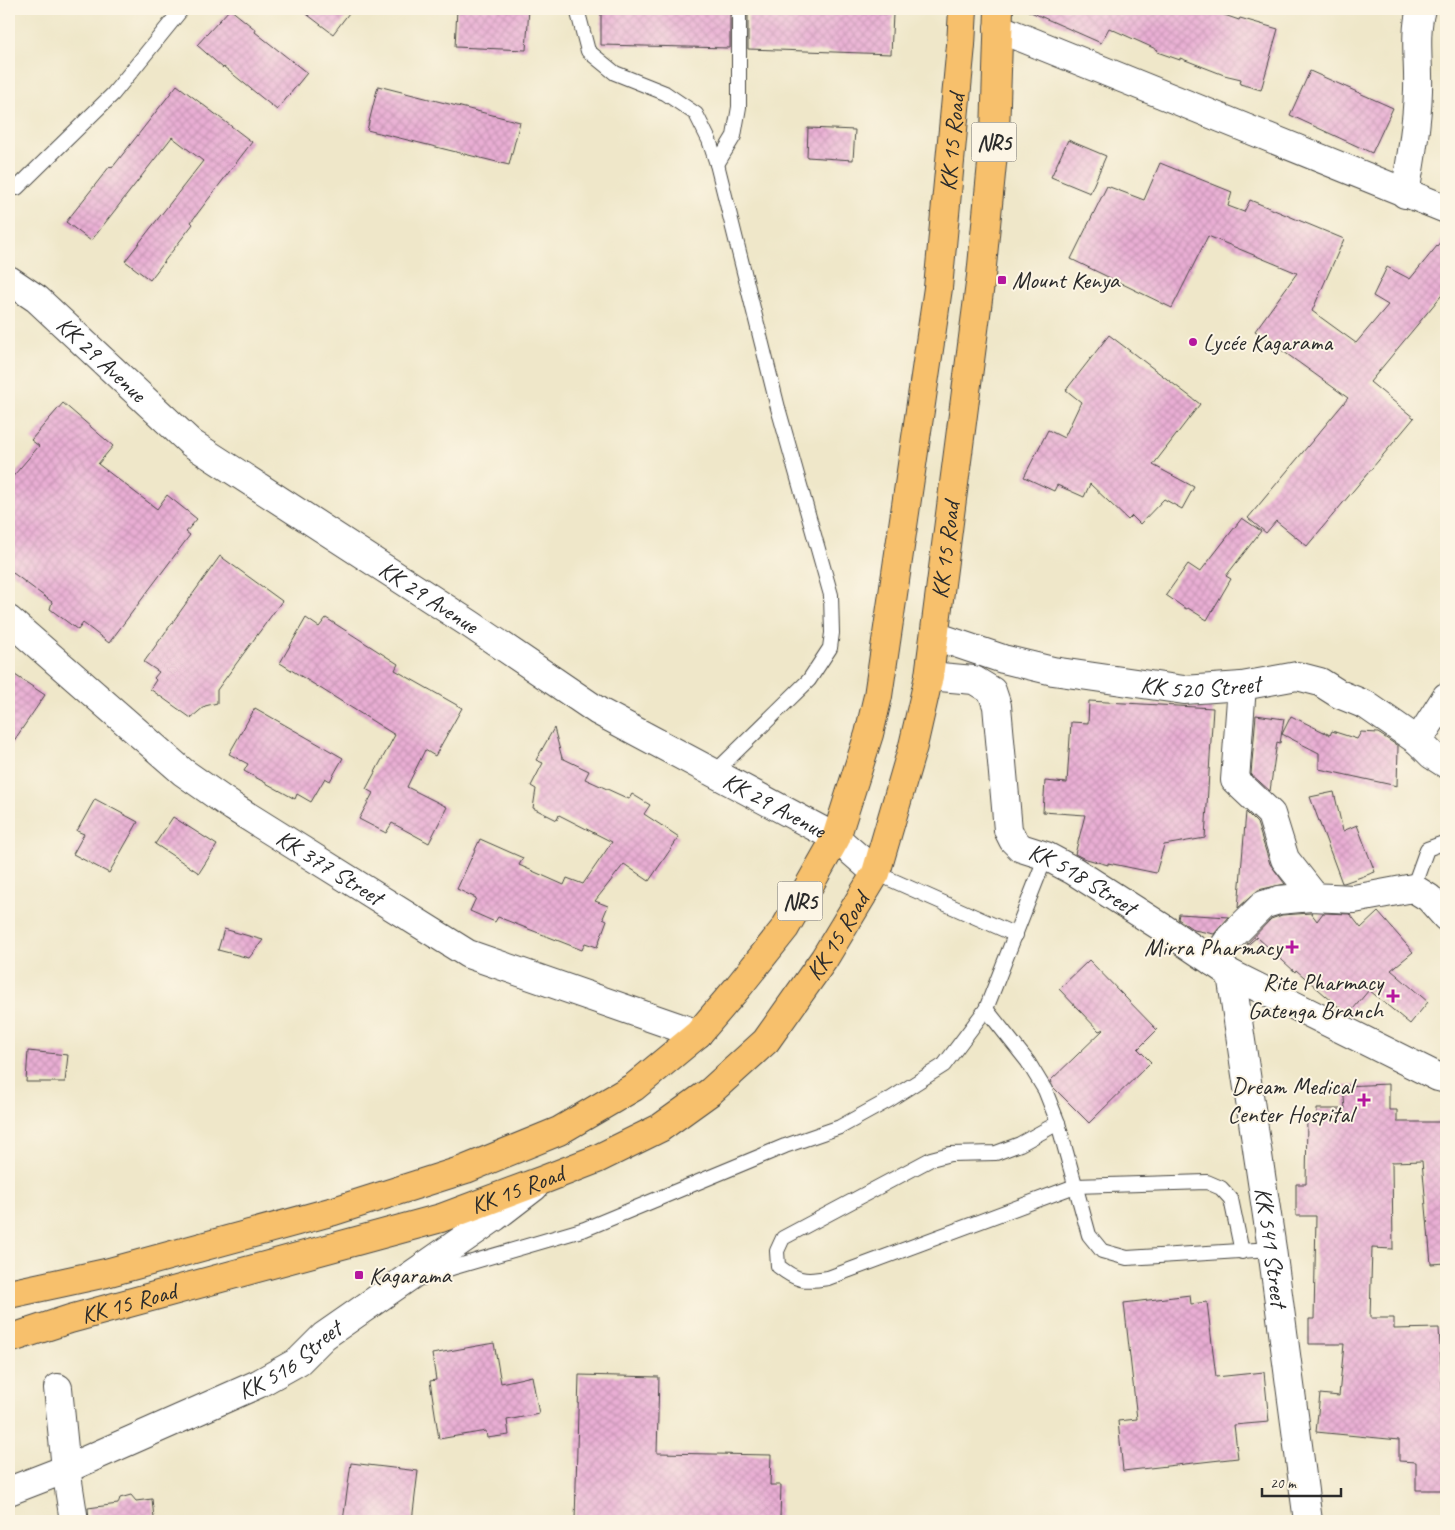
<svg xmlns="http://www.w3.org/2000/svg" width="1455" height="1530" font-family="Caveat,sans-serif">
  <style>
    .building { fill: url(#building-cross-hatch) }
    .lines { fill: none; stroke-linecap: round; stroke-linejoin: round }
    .service-casing { stroke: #484743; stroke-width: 16 }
    .minor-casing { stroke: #484743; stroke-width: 30 }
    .trunk-casing { stroke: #484743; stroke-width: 30 }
    .service { stroke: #fff; stroke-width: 14 }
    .minor { stroke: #fff; stroke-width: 28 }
    .trunk { stroke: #f7c06c; stroke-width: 28 }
    .poi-dot { fill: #b5179e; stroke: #fcf5e5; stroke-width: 2 }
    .labels { text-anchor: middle; stroke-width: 4; stroke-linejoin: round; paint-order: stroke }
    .shield { fill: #fcf5e5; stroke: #6a6863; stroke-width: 1 }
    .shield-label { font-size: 22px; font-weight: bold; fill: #2b2b2b }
    .street-label { font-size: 24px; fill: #2b2b2b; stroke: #fcf5e5 }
    .poi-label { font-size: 24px; fill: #2b2b2b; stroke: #fcf5e5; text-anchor: start }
  </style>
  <defs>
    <pattern id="building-cross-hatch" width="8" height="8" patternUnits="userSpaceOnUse" patternTransform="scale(1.25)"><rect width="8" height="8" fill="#e9aed4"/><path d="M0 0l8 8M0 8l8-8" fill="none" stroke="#c896b6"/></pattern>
  </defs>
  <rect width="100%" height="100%" fill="#fcf5e5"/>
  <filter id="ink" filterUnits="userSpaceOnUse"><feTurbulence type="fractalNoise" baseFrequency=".02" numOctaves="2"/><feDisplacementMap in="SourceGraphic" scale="10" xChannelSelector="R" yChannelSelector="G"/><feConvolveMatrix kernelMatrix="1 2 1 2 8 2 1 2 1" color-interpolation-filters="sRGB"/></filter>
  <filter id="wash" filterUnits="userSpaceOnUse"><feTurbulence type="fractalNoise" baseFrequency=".0096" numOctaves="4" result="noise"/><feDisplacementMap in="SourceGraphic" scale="20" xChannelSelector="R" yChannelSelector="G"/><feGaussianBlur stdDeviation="1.12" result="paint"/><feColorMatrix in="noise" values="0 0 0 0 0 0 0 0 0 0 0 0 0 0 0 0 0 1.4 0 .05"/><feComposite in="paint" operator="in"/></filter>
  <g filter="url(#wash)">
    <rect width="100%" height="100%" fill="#efe7c9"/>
    <g id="blocks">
      <g class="building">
        <path d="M 230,9 L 256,30 L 255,32 L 307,73 L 277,110 L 224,67 L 223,68 L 197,45 Z"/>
        <path d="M 300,9 L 352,9 L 333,34 Z"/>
        <path d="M 457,9 L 529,9 L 526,50 L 455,47 Z"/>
        <path d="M 601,9 L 730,9 L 730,48 L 601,45 Z"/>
        <path d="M 748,9 L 893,14 L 891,54 L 748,49 Z"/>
        <path d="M 1024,9 L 1207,9 L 1239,20 L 1240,18 L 1278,29 L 1261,90 L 1240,84 L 1241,79 L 1224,75 L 1180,58 L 1180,60 L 1157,52 L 1158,50 L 1109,28 L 1101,43 Z"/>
        <path d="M 1310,71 L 1393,108 L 1372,153 L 1290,115 Z"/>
        <path d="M 177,85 L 252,142 L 191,222 L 193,224 L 150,280 L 125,261 L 203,161 L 172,137 L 91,241 L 66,222 L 110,166 L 112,168 Z"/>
        <path d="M 378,86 L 520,122 L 509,165 L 367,130 Z"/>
        <path d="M 808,128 L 855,130 L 853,160 L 807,157 Z"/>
        <path d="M 1068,140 L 1106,156 L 1090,193 L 1051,177 Z"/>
        <path d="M 1160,163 L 1232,192 L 1228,206 L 1244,212 L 1250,200 L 1344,239 L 1312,311 L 1356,343 L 1388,305 L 1373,296 L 1387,267 L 1410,279 L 1446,235 L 1446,290 L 1370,382 L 1414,418 L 1307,546 L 1276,521 L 1266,533 L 1248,518 L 1348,398 L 1255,331 L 1297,273 L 1208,236 L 1172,308 L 1071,259 L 1107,186 L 1144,200 Z"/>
        <path d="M 1109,335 L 1200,404 L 1153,465 L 1194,487 L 1182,509 L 1164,499 L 1140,524 L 1132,516 L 1128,520 L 1090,484 L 1084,497 L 1057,485 L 1054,491 L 1024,477 L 1048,430 L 1064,438 L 1081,402 L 1066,390 Z"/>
        <path d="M 63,403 L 113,446 L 98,464 L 157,509 L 167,495 L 197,519 L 186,532 L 190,535 L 109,643 L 83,623 L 78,630 L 50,609 L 52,602 L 9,570 L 9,481 L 39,446 L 31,440 Z"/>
        <path d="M 1242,518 L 1261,531 L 1226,576 L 1231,579 L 1207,620 L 1188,608 L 1186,609 L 1166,595 L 1188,564 L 1200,572 Z"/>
        <path d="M 220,556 L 282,601 L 217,690 L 217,703 L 205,706 L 191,718 L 150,689 L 156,680 L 154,678 L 159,672 L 144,662 Z"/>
        <path d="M 306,618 L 319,627 L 326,618 L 398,664 L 395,670 L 462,708 L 435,756 L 425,750 L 407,787 L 447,807 L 429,843 L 392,823 L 386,833 L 359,819 L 373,793 L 366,789 L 395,735 L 280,663 Z"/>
        <path d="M 9,671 L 45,695 L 9,748 Z"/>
        <path d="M 1089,701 L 1213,708 L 1205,838 L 1164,845 L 1156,873 L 1108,863 L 1108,865 L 1083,858 L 1075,854 L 1085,815 L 1043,812 L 1045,781 L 1067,783 L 1071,722 L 1088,723 Z"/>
        <path d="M 255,708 L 343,758 L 330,781 L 325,778 L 311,802 L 297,794 L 295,799 L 244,771 L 248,764 L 229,754 Z"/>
        <path d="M 1256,715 L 1284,719 L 1280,743 L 1277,742 L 1270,791 L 1251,774 Z"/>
        <path d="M 1291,716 L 1330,735 L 1332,731 L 1357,739 L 1361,732 L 1378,733 L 1398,746 L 1397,786 L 1319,769 L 1319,753 L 1282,734 Z"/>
        <path d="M 554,728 L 562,758 L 589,771 L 585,779 L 629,799 L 632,794 L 650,805 L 644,814 L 679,837 L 649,881 L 624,864 L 595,901 L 608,906 L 603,918 L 607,920 L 597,947 L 585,943 L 582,950 L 498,917 L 495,922 L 470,911 L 476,898 L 457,889 L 480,839 L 523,858 L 519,865 L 564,885 L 567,878 L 583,884 L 612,842 L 559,815 L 557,820 L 533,808 L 536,789 L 531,786 L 543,763 L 536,760 Z"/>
        <path d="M 1334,792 L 1343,831 L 1357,825 L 1375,872 L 1344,883 L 1342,883 L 1310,797 Z"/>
        <path d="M 95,799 L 138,822 L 109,873 L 73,854 L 84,834 L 77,831 Z"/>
        <path d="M 1246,812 L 1257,823 L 1270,864 L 1285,884 L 1258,890 L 1238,908 Z"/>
        <path d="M 173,817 L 217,845 L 199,873 L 155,844 Z"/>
        <path d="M 1378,912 L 1413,952 L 1391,970 L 1428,1002 L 1410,1024 L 1369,990 L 1348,1015 L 1296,970 L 1295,972 L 1257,937 L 1244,948 L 1243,948 L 1271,919 L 1282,915 L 1311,913 L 1317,921 L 1323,913 L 1350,914 L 1361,928 Z"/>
        <path d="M 1179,914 L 1229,917 L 1214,934 L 1194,930 L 1178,919 Z"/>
        <path d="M 224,929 L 263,940 L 249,958 L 218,950 Z"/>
        <path d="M 1089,960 L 1157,1030 L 1138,1049 L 1151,1062 L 1089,1123 L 1053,1087 L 1050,1081 L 1104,1029 L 1099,1031 L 1059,989 Z"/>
        <path d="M 28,1051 L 68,1055 L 65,1082 L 26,1082 Z"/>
        <path d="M 1389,1084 L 1389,1110 L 1397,1110 L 1397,1122 L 1446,1122 L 1446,1263 L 1431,1264 L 1422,1161 L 1392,1162 L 1393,1249 L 1372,1248 L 1370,1318 L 1394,1318 L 1394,1329 L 1439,1328 L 1446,1457 L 1446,1490 L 1416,1490 L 1416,1462 L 1399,1461 L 1399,1440 L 1316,1432 L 1320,1394 L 1339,1396 L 1344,1344 L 1309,1344 L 1309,1319 L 1314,1319 L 1316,1216 L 1296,1216 L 1296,1184 L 1306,1184 L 1307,1118 L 1317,1118 L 1317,1109 L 1345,1109 L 1343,1086 Z"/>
        <path d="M 1190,1295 L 1191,1304 L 1207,1302 L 1216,1377 L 1264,1372 L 1269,1422 L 1234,1425 L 1238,1458 L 1123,1471 L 1118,1421 L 1137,1419 L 1124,1303 Z"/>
        <path d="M 494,1343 L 501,1383 L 532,1376 L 539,1414 L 507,1420 L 509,1435 L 487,1438 L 486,1431 L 439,1439 L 430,1381 L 436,1380 L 432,1354 Z"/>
        <path d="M 579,1375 L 659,1377 L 657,1453 L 771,1455 L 770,1485 L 781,1485 L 780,1518 L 771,1518 L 771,1521 L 575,1521 Z"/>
        <path d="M 351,1463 L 418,1471 L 412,1521 L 343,1521 Z"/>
        <path d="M 131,1495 L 136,1501 L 152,1499 L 154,1518 L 158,1521 L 89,1521 L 88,1508 L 118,1504 L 120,1498 Z"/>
      </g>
    </g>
  </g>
  <g filter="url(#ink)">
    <use href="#blocks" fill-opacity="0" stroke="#484743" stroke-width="1"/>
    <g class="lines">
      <defs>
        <g id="service">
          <path d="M 577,9 L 588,51 L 615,73 L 665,93 L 696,114 L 709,140 L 717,164 L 778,408 L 831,595 L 832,633 L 830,648 L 809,680 L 713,774"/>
          <path d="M 717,164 L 734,136 L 739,107 L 739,9"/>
          <path d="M 17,188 L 113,94 L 182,9"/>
          <path d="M 876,873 L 1016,935"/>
          <path d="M 1413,888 L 1427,849 L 1446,842"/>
          <path d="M 986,1009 L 1028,1062 L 1045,1090 L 1058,1123 L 1089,1235 L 1102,1251 L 1127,1258 L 1272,1249"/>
          <path d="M 1058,1123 L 1020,1144 L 996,1153 L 950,1154 L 931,1159 L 783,1238 L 777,1251 L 778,1266 C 797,1281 804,1282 828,1278 L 1075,1186 L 1207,1182 L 1221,1188 L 1231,1199 L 1242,1252"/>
          <path d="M 423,1278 L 455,1267 L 585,1229 L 785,1146 L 840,1127 L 889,1100 L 944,1065 L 986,1009 L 1046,856"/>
        </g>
        <g id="minor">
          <path d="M 998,28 L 1446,209"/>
          <path d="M 1405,194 C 1411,159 1417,125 1418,90 C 1419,63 1414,34 1421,9"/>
          <path id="s1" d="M 9,280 L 37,299 L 191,443 L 470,624 L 598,711 L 836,838 L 876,873"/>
          <path id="s2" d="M 9,620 L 183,772 L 233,807 L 468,954 L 698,1034"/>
          <path id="s3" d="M 935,636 L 1003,659 L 1053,671 L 1184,690 L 1242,686 L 1297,676 L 1320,682 L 1339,694 L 1366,705 L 1418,741 L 1432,755 L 1446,764"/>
          <path id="s4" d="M 929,676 L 974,680 L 992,691 L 997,706 L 1008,830 L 1013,840 L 1021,848 L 1046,856 L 1074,871 L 1163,928 L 1231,974 L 1438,1077 L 1446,1079"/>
          <path d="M 1242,686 L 1235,780 L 1271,814 L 1285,859 L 1315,897"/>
          <path d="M 1418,741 L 1446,697"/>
          <path d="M 1213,962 L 1230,938 L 1263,905 L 1279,900 L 1311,897 L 1354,899 L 1413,888 L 1429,898 L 1446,917"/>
          <path id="s5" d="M 1231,974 L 1272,1249 L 1308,1521"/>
          <path d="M 58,1388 L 66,1469 L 74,1521"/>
          <path id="s6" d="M 9,1491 L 66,1469 L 258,1384 L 299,1361 L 324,1336 L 495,1217 L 534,1187"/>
        </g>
        <g id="trunk">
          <path id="s7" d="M 9,1294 L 106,1273 L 334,1211 L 466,1169 L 559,1131 L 634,1087 L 698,1034 L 739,986 L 785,928 L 836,838 L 869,734 L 878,696 L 938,288 L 961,45 L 963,9"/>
          <path id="s8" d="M 9,1339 L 70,1319 L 441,1218 L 543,1180 L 597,1159 L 660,1128 L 710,1092 L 766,1041 L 824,959 L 876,873 L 913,746 L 929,676 L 981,276 L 995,133 L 999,9"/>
        </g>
      </defs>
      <use href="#service" class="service-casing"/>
      <use href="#minor" class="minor-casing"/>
      <use href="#trunk" class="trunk-casing"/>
      <use href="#service" class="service"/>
      <use href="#minor" class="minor"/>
      <use href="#trunk" class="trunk"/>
    </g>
  </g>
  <g class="poi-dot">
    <rect x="997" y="275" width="10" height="10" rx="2.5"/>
    <circle cx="1193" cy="342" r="5"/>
    <path d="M1289.5 939.5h5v5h5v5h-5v5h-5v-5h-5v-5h5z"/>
    <path d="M1390.5 988.5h5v5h5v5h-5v5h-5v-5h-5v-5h5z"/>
    <path d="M1361.5 1092.5h5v5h5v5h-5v5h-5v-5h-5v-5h5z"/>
    <rect x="354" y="1270" width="10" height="10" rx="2.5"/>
  </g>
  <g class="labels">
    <g class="shield">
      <rect x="971.5" y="122.5" width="45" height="39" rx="4"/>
      <rect x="777.5" y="881.5" width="45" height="39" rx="4"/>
    </g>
    <g class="shield-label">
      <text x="994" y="150">NR5</text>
      <text x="800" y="909">NR5</text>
    </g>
    <g class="street-label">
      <text dy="8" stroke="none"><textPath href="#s7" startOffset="1692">KK 15 Road</textPath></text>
      <text dy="8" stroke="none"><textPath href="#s1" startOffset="122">KK 29 Avenue</textPath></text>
      <text dy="8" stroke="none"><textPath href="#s8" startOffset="1355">KK 15 Road</textPath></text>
      <text dy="8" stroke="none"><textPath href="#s1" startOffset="528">KK 29 Avenue</textPath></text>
      <text dy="8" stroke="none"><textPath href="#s3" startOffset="272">KK 520 Street</textPath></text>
      <text dy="8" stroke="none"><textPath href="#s1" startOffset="932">KK 29 Avenue</textPath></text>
      <text dy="8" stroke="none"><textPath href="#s2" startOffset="406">KK 377 Street</textPath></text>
      <text dy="8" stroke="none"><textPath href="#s4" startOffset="298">KK 518 Street</textPath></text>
      <text dy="8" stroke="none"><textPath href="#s8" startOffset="950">KK 15 Road</textPath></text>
      <text dy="8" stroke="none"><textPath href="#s8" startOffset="530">KK 15 Road</textPath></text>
      <text dy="8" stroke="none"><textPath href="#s5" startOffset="276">KK 541 Street</textPath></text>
      <text dy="8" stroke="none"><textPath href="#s8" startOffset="125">KK 15 Road</textPath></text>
      <text dy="8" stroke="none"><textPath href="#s6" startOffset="311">KK 516 Street</textPath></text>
    </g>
    <g class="poi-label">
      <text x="1012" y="288">Mount Kenya</text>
      <text x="1203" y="350">Lycée Kagarama</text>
      <text x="1282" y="955" text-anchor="end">Mirra Pharmacy</text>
      <text x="1383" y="990" text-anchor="end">Rite Pharmacy<tspan x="1383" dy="28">Gatenga Branch</tspan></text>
      <text x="1353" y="1094" text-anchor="end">Dream Medical<tspan x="1353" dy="28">Center Hospital</tspan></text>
      <text x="369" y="1283">Kagarama</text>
    </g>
  </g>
  <rect width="1455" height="1530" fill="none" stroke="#fcf5e5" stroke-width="30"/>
  <path d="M1262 1488v8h79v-8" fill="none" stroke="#2b2b2b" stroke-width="2.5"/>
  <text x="1270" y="1488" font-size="15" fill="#2b2b2b" stroke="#fcf5e5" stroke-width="4" paint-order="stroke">20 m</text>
</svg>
